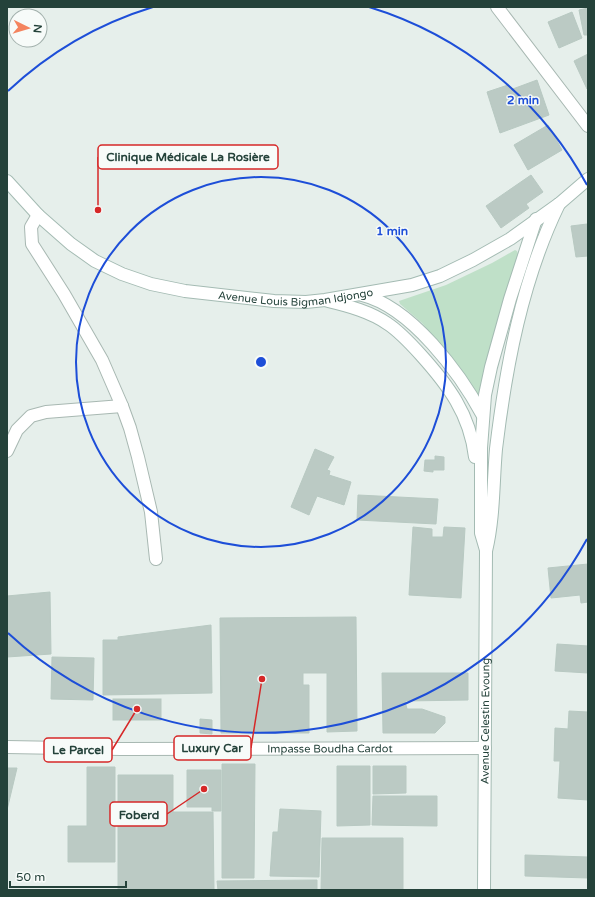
<svg xmlns="http://www.w3.org/2000/svg" width="595" height="897" font-family="'Varela Round',sans-serif">
  <style>
    .green { fill: #bfe0c8 }
    .building { fill: #bbcac4; stroke: #b8c9c2 }
    .lines { fill: none; stroke-linecap: round; stroke-linejoin: round }
    .street-casing { stroke: #a8b8b2; stroke-width: 14 }
    .secondary-casing { stroke: #a4bbb3; stroke-width: 14 }
    .street { stroke: #fff; stroke-width: 12 }
    .secondary { stroke: #fff; stroke-width: 12 }
    .ring { fill: none; stroke: #1d4ed8; stroke-width: 2 }
    .labels { text-anchor: middle; stroke-width: 3; stroke-linejoin: round; paint-order: stroke }
    .street-label { font-size: 11px; fill: #24423a; stroke: #f7fbf9 }
    .centre { fill: #1d4ed8; stroke: #f7fbf9; stroke-width: 2 }
    .ring-label { font-size: 12px; text-anchor: middle; font-weight: bold; fill: #1d4ed8; stroke: #f7fbf9; stroke-width: 3; stroke-linejoin: round; paint-order: stroke }
    .leader { fill: none; stroke: #d62828; stroke-width: 1.5 }
    .callout-dot { fill: #d62828; stroke: #f7fbf9; stroke-width: 1.5 }
    .callout { fill: #f7fbf9; stroke: #d62828; stroke-width: 1.5 }
    .callout-label { font-size: 12px; text-anchor: middle; font-weight: bold; fill: #24423a }
  </style>
  <rect width="100%" height="100%" fill="#e6efeb"/>
  <path class="green" d="M 515,250 L 517,251 L 518,254 L 485,367 L 479,393 L 477,394 L 445,350 L 422,323 L 400,304 L 399,301 L 446,285 L 492,263 Z"/>
  <g class="building">
    <path d="M 588,8 L 588,35 L 584,35 L 579,10 Z"/>
    <path d="M 572,12 L 582,38 L 559,48 L 548,22 Z"/>
    <path d="M 588,54 L 588,89 L 587,89 L 574,61 Z"/>
    <path d="M 537,80 L 549,115 L 500,133 L 487,92 L 508,85 L 510,90 Z"/>
    <path d="M 548,125 L 562,150 L 528,170 L 514,145 Z"/>
    <path d="M 531,175 L 543,192 L 526,204 L 529,208 L 501,228 L 486,206 Z"/>
    <path d="M 587,224 L 588,256 L 576,257 L 571,226 Z"/>
    <path d="M 315,449 L 334,457 L 327,470 L 330,471 L 329,475 L 351,482 L 344,505 L 317,496 L 309,515 L 291,507 Z"/>
    <path d="M 435,456 L 444,457 L 444,470 L 433,470 L 433,472 L 424,471 L 425,460 L 435,460 Z"/>
    <path d="M 358,495 L 438,499 L 436,524 L 357,520 Z"/>
    <path d="M 413,527 L 432,529 L 432,537 L 443,537 L 444,527 L 465,528 L 461,598 L 409,595 Z"/>
    <path d="M 588,564 L 588,602 L 581,603 L 580,595 L 551,598 L 548,568 Z"/>
    <path d="M 50,592 L 51,654 L 7,657 L 7,596 Z"/>
    <path d="M 356,617 L 357,731 L 327,732 L 327,673 L 303,673 L 303,685 L 309,685 L 309,733 L 221,733 L 220,618 Z"/>
    <path d="M 211,625 L 212,693 L 103,695 L 103,640 L 118,640 L 118,637 Z"/>
    <path d="M 557,644 L 588,646 L 588,673 L 555,671 Z"/>
    <path d="M 52,657 L 94,658 L 93,700 L 51,699 Z"/>
    <path d="M 382,673 L 468,673 L 468,700 L 405,701 L 407,709 L 422,709 L 445,717 L 445,723 L 435,733 L 383,733 Z"/>
    <rect x="113" y="699" width="48" height="21"/>
    <path d="M 569,711 L 588,712 L 588,800 L 558,798 L 560,761 L 554,761 L 555,728 L 568,729 Z"/>
    <path d="M 200,719 L 212,720 L 212,734 L 200,733 Z"/>
    <path d="M 222,764 L 255,764 L 254,878 L 222,878 Z"/>
    <path d="M 337,766 L 370,766 L 370,825 L 337,826 Z"/>
    <path d="M 373,766 L 406,766 L 406,793 L 373,794 Z"/>
    <path d="M 87,767 L 115,767 L 115,862 L 68,862 L 68,826 L 87,826 Z"/>
    <path d="M 7,768 L 17,768 L 7,810 Z"/>
    <path d="M 187,770 L 221,770 L 221,811 L 212,811 L 212,807 L 187,807 Z"/>
    <path d="M 118,775 L 173,775 L 173,812 L 213,812 L 214,890 L 118,890 Z"/>
    <path d="M 373,796 L 437,796 L 437,826 L 372,825 Z"/>
    <path d="M 280,809 L 321,811 L 319,877 L 270,876 L 273,832 L 278,832 Z"/>
    <path d="M 322,838 L 403,838 L 403,890 L 321,890 Z"/>
    <path d="M 525,855 L 588,857 L 588,878 L 525,876 Z"/>
    <path d="M 317,880 L 317,890 L 218,890 L 217,881 Z"/>
  </g>
  <g class="lines">
    <defs>
      <g id="street">
        <path d="M 497,7 L 588,126"/>
        <path d="M 38,215 L 31,227 L 32,244 L 64,294 L 102,360 L 122,406 L 130,428 L 138,457 L 151,512 L 156,559"/>
        <path d="M 7,451 L 17,430 L 31,416 L 46,412 L 122,406"/>
        <path id="s1" d="M 7,747 L 121,749 L 485,748"/>
      </g>
      <g id="secondary">
        <path id="s2" d="M 7,181 L 38,215 L 71,244 L 95,261 L 122,274 L 151,284 L 185,291 L 274,301 L 306,302 L 325,300 L 412,285 L 440,276 L 473,260 L 510,239 L 559,204 L 588,179"/>
        <path d="M 362,295 C 411,307 460,373 483,416"/>
        <path d="M 328,301 C 349,306 371,312 388,324 C 400,332 410,343 420,354 C 448,385 470,414 475,457"/>
        <path d="M 486,550 L 481,533 L 481,448 L 485,395 L 491,367 L 510,299 L 536,219"/>
        <path id="s3" d="M 484,890 L 486,551 C 494,518 493,483 496,449 C 506,366 522,280 559,204"/>
      </g>
    </defs>
    <use href="#street" class="street-casing"/>
    <use href="#secondary" class="secondary-casing"/>
    <use href="#street" class="street"/>
    <use href="#secondary" class="secondary"/>
  </g>
  <g class="ring">
    <circle cx="261" cy="362" r="185"/>
    <path d="M587 539A371 371 0 0 1 8 633M8 91A371 371 0 0 1 153 7M369 7A371 371 0 0 1 587 185"/>
  </g>
  <g class="labels">
    <g class="street-label">
      <text dy="4" stroke="none"><textPath href="#s2" startOffset="326">Avenue Louis Bigman Idjongo</textPath></text>
      <text dy="4" stroke="none"><textPath href="#s3" startOffset="169">Avenue Celestin Evoung</textPath></text>
      <text dy="4" stroke="none"><textPath href="#s1" startOffset="323">Impasse Boudha Cardot</textPath></text>
    </g>
  </g>
  <circle cx="261" cy="362" r="6" class="centre"/>
  <g class="ring-label">
    <text x="523" y="104">2 min</text>
    <text x="392" y="235">1 min</text>
  </g>
  <path class="leader" d="M98 210L98 157M262 679L251 748M137 709L112 750M204 789L167 814"/>
  <g class="callout-dot">
    <circle cx="98" cy="210" r="4"/>
    <circle cx="262" cy="679" r="4"/>
    <circle cx="137" cy="709" r="4"/>
    <circle cx="204" cy="789" r="4"/>
  </g>
  <g class="callout">
    <rect x="98" y="145" width="180" height="24" rx="4"/>
    <rect x="174" y="736" width="77" height="24" rx="4"/>
    <rect x="44" y="738" width="68" height="24" rx="4"/>
    <rect x="110" y="802" width="57" height="24" rx="4"/>
  </g>
  <g class="callout-label">
    <text x="188" y="161">Clinique Médicale La Rosière</text>
    <text x="212" y="752">Luxury Car</text>
    <text x="78" y="754">Le Parcel</text>
    <text x="139" y="819">Foberd</text>
  </g>
  <rect width="595" height="897" fill="none" stroke="#24423a" stroke-width="16"/>
  <g transform="translate(28 28) rotate(95)"><circle r="19" fill="#f7fbf9" stroke="#a3b1ad"/>
  <path d="M0-3L7 15L0 10L-7 15Z" fill="#f4845f"/>
  <text y="-6" font-size="11" font-weight="bold" text-anchor="middle" fill="#24423a">N</text>
  </g>
  <path d="M10 881v6h116v-6" fill="none" stroke="#24423a" stroke-width="2"/>
  <text x="16" y="881" font-size="12" fill="#24423a" stroke="#f7fbf9" stroke-width="3" paint-order="stroke">50 m</text>
</svg>
